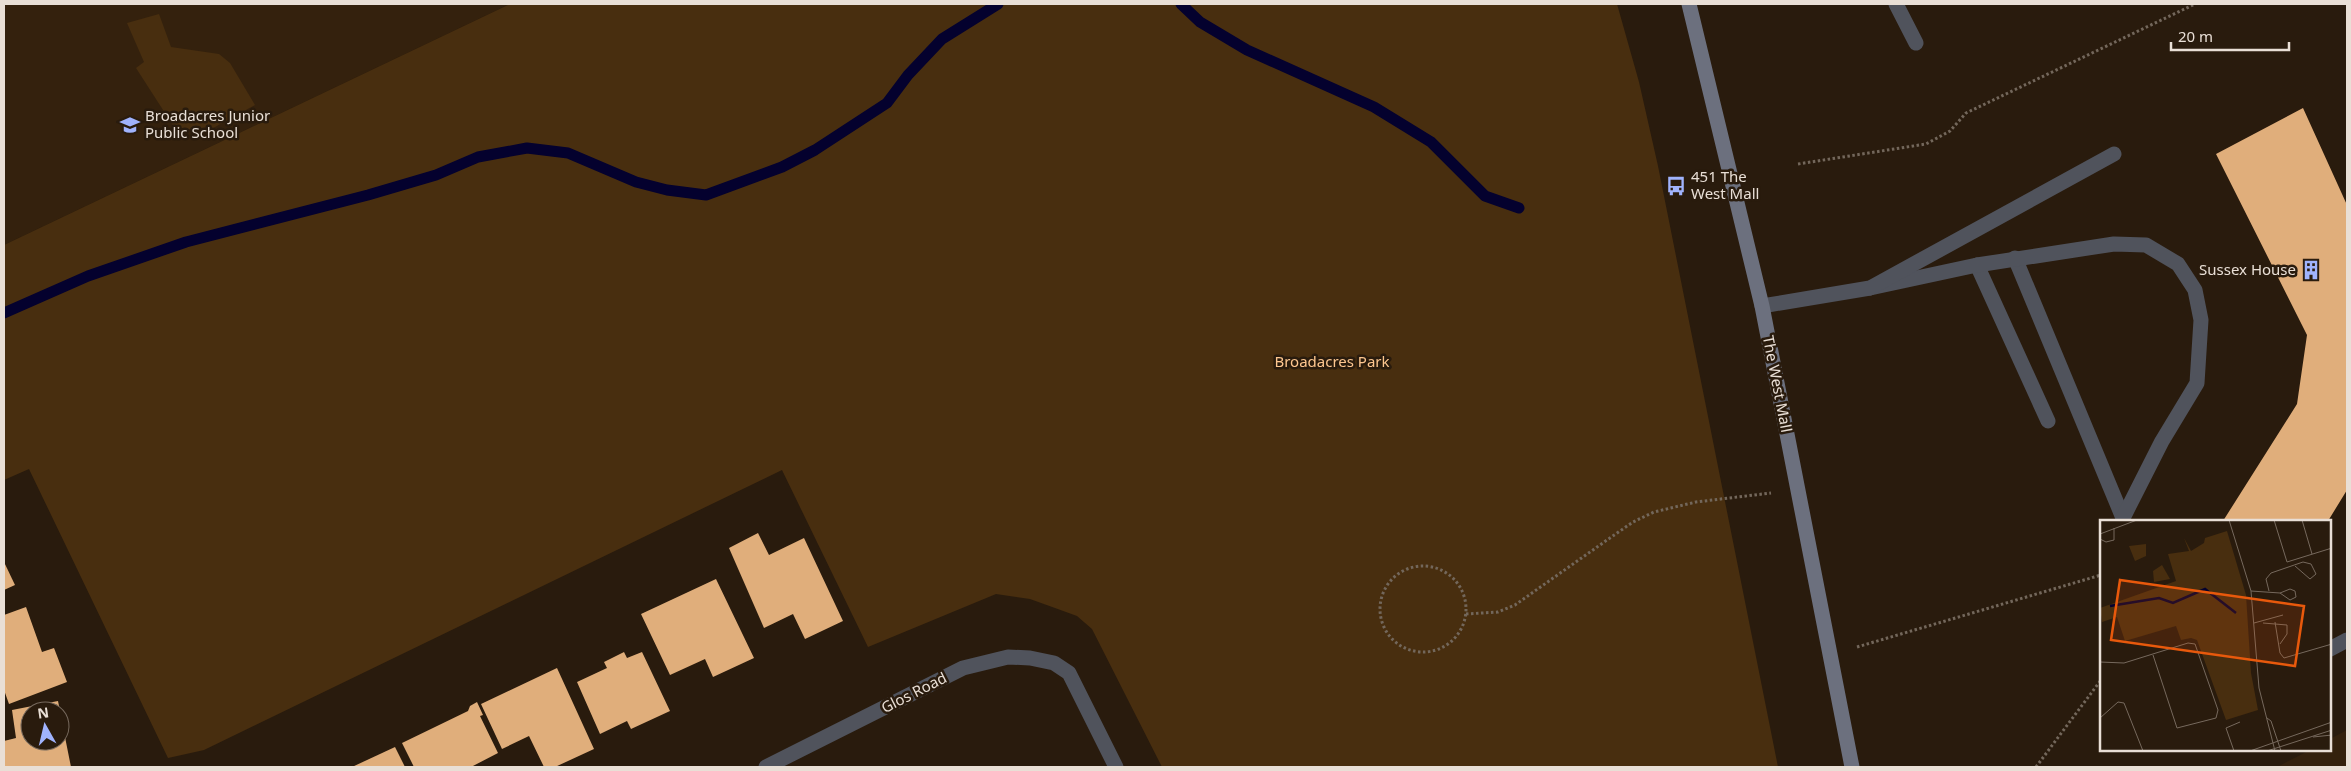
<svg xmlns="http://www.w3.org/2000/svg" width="2351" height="771" font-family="'Noto Sans',sans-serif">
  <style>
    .built { fill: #34210d }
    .green { fill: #482e0f }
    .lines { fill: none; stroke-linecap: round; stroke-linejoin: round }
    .stream { stroke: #04012e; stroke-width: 11 }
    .building { fill: #e0ae7b }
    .path { stroke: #73675b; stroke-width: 3; stroke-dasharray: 2.5 2.5; stroke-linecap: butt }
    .lane { stroke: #50535c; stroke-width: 15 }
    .street { stroke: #50535c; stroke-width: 15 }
    .secondary { stroke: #6c707e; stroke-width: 15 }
    .labels { text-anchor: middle; stroke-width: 5; stroke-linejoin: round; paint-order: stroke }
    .poi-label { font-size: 15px; fill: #e9dfd6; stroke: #291b0d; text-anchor: start }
    .park-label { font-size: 15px; fill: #fdc68f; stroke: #291b0d }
    .street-label { font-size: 15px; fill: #e9dfd6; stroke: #291b0d }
    .inset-river { fill: none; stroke: #04012e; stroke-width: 2.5 }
    .inset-road { fill: none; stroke: #76695d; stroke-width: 1 }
    .view { fill: #e8590c; fill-opacity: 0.15; stroke: #e8590c; stroke-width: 2.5 }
    .inset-edge { fill: none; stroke: #e9dfd6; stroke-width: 2.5 }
  </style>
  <rect width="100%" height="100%" fill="#291b0d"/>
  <g class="built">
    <path d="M 4,4 L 510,4 L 4,245 Z"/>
    <path d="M 2347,730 L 2347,767 L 2277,767 L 2310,750 L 2330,750 L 2330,739 Z"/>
  </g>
  <g class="green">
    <path d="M 510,4 L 1617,4 L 1639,82 L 1658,166 L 1778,767 L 1162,767 L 1092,629 L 1077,616 L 1055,608 L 1030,599 L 996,594 L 868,647 L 782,470 L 204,750 L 168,758 L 29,469 L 4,480 L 4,245 Z"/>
    <path d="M 159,14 L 171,47 L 219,54 L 230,63 L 255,105 L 206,132 L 174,127 L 136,68 L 144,62 L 127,23 Z"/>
  </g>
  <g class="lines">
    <g class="stream">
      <path d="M 1181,4 L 1200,22 L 1247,50 L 1374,107 L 1431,142 L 1485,196 L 1519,208"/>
      <path d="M 4,313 L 88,276 L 186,242 L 368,195 L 436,175 L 478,157 L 527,148 L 568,153 L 636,182 L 667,190 L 706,195 L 782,167 L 815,150 L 887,103 L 908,75 L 942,39 L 998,4"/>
    </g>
  </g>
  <g class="building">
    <path d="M 2303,108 L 2347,205 L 2347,490 L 2328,521 L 2223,521 L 2297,404 L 2307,335 L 2216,154 Z"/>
    <path d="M 758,533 L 769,555 L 804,538 L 843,621 L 805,639 L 793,614 L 764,628 L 729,548 Z"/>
    <path d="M 4,562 L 15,585 L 4,590 Z"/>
    <path d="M 716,579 L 754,658 L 713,677 L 705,659 L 670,675 L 641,614 Z"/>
    <path d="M 26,607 L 42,652 L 54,648 L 67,682 L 9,704 L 4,690 L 4,615 Z"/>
    <path d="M 624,652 L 627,658 L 642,652 L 670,711 L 631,729 L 627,721 L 600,734 L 577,682 L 607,668 L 604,662 Z"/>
    <path d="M 557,668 L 594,749 L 555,767 L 544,767 L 529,736 L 502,749 L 481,704 Z"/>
    <path d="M 58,701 L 60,711 L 30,711 L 30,741 L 60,741 L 61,717 L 71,767 L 4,767 L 4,741 L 16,738 L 12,710 Z"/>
    <path d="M 477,702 L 483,715 L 480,716 L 498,753 L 471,767 L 414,767 L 402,743 L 468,711 L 470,706 Z"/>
    <path d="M 395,747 L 405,767 L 352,767 Z"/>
  </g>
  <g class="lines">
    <g class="path">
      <path d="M 1798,164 L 1926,144 L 1950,131 L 1966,113 L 2195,4"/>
      <circle cx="1423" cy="609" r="43"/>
      <path d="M 1466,614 L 1498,612 L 1515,605 L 1607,540 L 1633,522 L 1654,512 L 1696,502 L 1771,493"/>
      <path d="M 1857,647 L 2101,575"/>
      <path d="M 2036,767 L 2101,680"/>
    </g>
    <g class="lane">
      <path d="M 1896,4 L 1916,43"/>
      <path d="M 2015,258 L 2123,518 L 2123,521"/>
      <path d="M 1977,265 L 2048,421"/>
      <path d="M 1870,288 L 1977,265 L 2114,244 L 2146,245 L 2178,264 L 2195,290 L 2201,320 L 2197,383 L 2162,441 L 2123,518"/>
      <path d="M 1762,306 L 1870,288 L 2114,154"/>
      <path d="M 2330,649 L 2347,640"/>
    </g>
    <path class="street" d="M 766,767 L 963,668 L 1008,657 L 1030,658 L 1054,663 L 1069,673 L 1116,767"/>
    <path class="secondary" d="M 1689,4 L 1762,306 L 1852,767"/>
  </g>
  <defs>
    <symbol id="school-bare" viewBox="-9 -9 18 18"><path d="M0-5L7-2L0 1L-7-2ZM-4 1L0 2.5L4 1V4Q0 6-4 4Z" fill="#a0b3fd" stroke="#291b0d" stroke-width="2.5" paint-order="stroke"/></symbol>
    <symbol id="bus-bare" viewBox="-9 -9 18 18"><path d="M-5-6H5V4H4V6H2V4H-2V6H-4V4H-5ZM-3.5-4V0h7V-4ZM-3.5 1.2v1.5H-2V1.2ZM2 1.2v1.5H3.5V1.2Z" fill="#a0b3fd" stroke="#291b0d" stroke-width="2.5" paint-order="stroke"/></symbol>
    <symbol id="building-bare" viewBox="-9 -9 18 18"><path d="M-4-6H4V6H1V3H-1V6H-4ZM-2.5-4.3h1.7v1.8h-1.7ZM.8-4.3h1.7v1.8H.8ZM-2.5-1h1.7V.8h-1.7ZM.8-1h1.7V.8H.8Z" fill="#a0b3fd" stroke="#291b0d" stroke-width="2.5" paint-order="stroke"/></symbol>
  </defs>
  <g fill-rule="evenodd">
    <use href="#school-bare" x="116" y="111" width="28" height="28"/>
    <use href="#bus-bare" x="1662" y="172" width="28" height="28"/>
    <use href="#building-bare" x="2297" y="256" width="28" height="28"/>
  </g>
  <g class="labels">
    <g class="poi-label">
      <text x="145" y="121">Broadacres Junior<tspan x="145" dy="17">Public School</tspan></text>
      <text x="1691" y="182">451 The<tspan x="1691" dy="17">West Mall</tspan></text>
      <text x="2296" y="275" text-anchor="end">Sussex House</text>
    </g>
    <g class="park-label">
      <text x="1332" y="367">Broadacres Park</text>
    </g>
    <g class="street-label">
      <text transform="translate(1777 384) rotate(79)" y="5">The West Mall</text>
      <text transform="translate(914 693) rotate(-27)" y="5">Glos Road</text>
    </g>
  </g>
  <g transform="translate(2100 520)">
    <rect width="231" height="231" fill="#291b0d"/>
    <path d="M 127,11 L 146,75 L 151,153 L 158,190 L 126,200 L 97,120 L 91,118 L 81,120 L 76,106 L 25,121 L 17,97 L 2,102 L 0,88 L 76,61 L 68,34 L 89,31 L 84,18 L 91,31 L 104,23 L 105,18 ZM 46,24 L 46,36 L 35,41 L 29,26 ZM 62,45 L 70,59 L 54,62 L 53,51 Z" fill="#482e0f"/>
    <path class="inset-river" d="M 10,86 L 59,78 L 73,83 L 105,69 L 136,93"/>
    <path class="inset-road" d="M 129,0 L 151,71 L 159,168 L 175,231M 174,0 L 187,42 L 232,28M 202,0 L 212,34M 0,14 L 37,0M 0,19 L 6,22 L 14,20 L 14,8M 151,71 L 180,73 L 190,69 L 195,71 L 196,77 L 190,80 L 180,73M 169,71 L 166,59 L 171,53 L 203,42 L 211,44 L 216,54 L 210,59 L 195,46M 175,102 L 180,133 L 184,138 L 232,124M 154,103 L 183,95M 163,103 L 187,105 L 187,114 L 180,124M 0,112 L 0,133M 0,142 L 24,143 L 88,123 L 95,124 L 118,190 L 116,198 L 77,208 L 53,135M 0,198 L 18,182 L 24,183 L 43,231M 167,198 L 171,201 L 181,231M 213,217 L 232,215M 134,231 L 126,208 L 140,202M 150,231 L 232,202M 167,231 L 232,210"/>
    <path class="view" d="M 20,60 L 204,86 L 195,146 L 11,120 Z"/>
    <rect width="231" height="231" class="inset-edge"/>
  </g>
  <rect width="2351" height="771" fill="none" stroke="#e9dfd6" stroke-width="10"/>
  <g transform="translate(45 726) rotate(352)"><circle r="24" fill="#291b0d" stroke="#76695d"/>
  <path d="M0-4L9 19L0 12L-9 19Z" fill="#a0b3fd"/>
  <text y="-8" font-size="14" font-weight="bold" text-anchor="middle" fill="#e9dfd6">N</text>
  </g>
  <path d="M2171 42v8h118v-8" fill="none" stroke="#e9dfd6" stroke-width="2.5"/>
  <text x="2178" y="42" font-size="15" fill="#e9dfd6" stroke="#291b0d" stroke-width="4" paint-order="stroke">20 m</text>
</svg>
